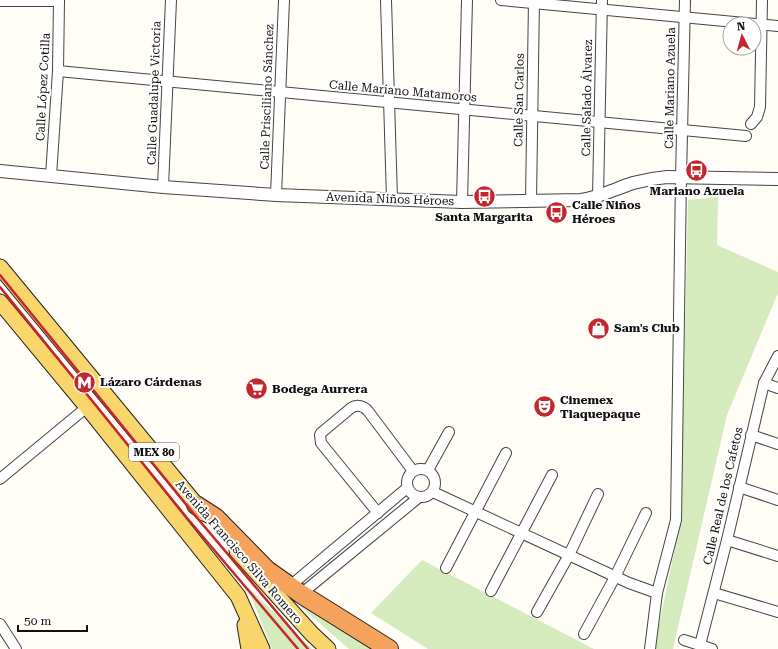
<svg xmlns="http://www.w3.org/2000/svg" width="778" height="649" font-family="'Roboto Serif',serif">
  <style>
    .green { fill: #d5ebbd }
    .lines { fill: none; stroke-linecap: round; stroke-linejoin: round }
    .minor-casing { stroke: #444; stroke-width: 12 }
    .tertiary-casing { stroke: #444; stroke-width: 14 }
    .primary-casing { stroke: #222; stroke-width: 17 }
    .motorway-casing { stroke: #222; stroke-width: 20 }
    .minor { stroke: #fff; stroke-width: 10 }
    .tertiary { stroke: #fff; stroke-width: 12 }
    .primary { stroke: #f9d66b; stroke-width: 15 }
    .motorway { stroke: #f5a25d; stroke-width: 18 }
    .rail { stroke: #c4262e; stroke-width: 2.5 }
    .labels { text-anchor: middle; stroke-width: 4; stroke-linejoin: round; paint-order: stroke }
    .shield { fill: #fff; stroke: #585858; stroke-width: 1 }
    .shield-label { font-size: 11px; font-weight: bold; fill: #111 }
    .street-label { font-size: 12px; fill: #111; stroke: #fff }
    .poi-label { font-size: 12px; font-weight: bold; fill: #111; stroke: #fff; text-anchor: start }
  </style>
  <rect width="100%" height="100%" fill="#fffdf5"/>
  <g class="green">
    <path d="M 718,197 L 717,245 L 778,272 L 778,293 L 727,415 L 673,649 L 654,649 L 681,519 L 688,200 Z"/>
    <path d="M 422,560 L 594,649 L 428,649 L 371,613 Z"/>
    <path d="M 266,576 L 379,649 L 349,649 Z"/>
    <path d="M 247,586 L 312,649 L 272,649 Z"/>
  </g>
  <g class="lines">
    <defs>
      <g id="minor">
        <path d="M 386,0 L 392,199"/>
        <path d="M 501,0 L 778,26"/>
        <path d="M 0,1 L 59,1"/>
        <path d="M 58,71 L 746,136"/>
        <path d="M 751,124 L 757,117 L 760,107 L 762,0"/>
        <path d="M 51,176 L 58,71 L 59,0"/>
        <path d="M 163,187 L 171,0"/>
        <path d="M 276,195 L 284,0"/>
        <path d="M 598,197 L 602,0"/>
        <path d="M 531,201 L 534,0"/>
        <path d="M 462,202 L 467,0"/>
        <path d="M 764,383 L 778,388"/>
        <path d="M 751,435 L 778,444"/>
        <circle cx="421" cy="483" r="14"/>
        <path d="M 428,470 L 449,432"/>
        <path d="M 0,479 L 87,407"/>
        <path d="M 739,487 L 778,500"/>
        <path d="M 433,492 L 629,583 L 657,593 L 650,649"/>
        <path d="M 378,513 L 321,443 L 320,435 L 321,433 L 351,408 C 357,404 364,406 368,411 L 413,471"/>
        <path d="M 727,540 L 778,556"/>
        <path d="M 446,568 L 506,453"/>
        <path d="M 290,586 L 407,488"/>
        <path d="M 491,591 L 552,475"/>
        <path d="M 657,593 L 676,520 L 681,178 L 685,0"/>
        <path d="M 714,593 L 778,612"/>
        <path d="M 301,594 L 418,498"/>
        <path d="M 537,612 L 569,555 L 598,494"/>
        <path d="M 0,624 L 16,649"/>
        <path d="M 584,634 L 615,577 L 646,513"/>
        <path d="M 684,640 L 712,649"/>
        <path d="M 700,645 L 727,540 L 764,383 L 778,356"/>
      </g>
      <path id="tertiary" d="M 0,171 L 163,187 L 276,195 L 462,202 L 581,200 C 600,197 615,189 633,183 C 644,180 655,178 667,177 L 778,179"/>
      <g id="primary">
        <path d="M 0,267 L 203,513"/>
        <path d="M 0,302 L 87,407 L 238,596 L 262,649"/>
        <path d="M 237,551 L 312,634 L 328,649"/>
        <path d="M 245,625 L 249,649"/>
      </g>
      <path id="motorway" d="M 196,505 L 216,518 L 267,570 L 301,594 L 389,649"/>
    </defs>
    <use href="#minor" class="minor-casing"/>
    <use href="#tertiary" class="tertiary-casing"/>
    <use href="#primary" class="primary-casing"/>
    <use href="#motorway" class="motorway-casing"/>
    <use href="#minor" class="minor"/>
    <use href="#tertiary" class="tertiary"/>
    <use href="#primary" class="primary"/>
    <use href="#motorway" class="motorway"/>
    <g class="rail">
      <path d="M 0,275 L 193,513 L 308,649"/>
      <path d="M 0,287 L 187,518 L 298,649"/>
    </g>
  </g>
  <defs>
    <symbol id="bus-disc" viewBox="-11 -11 22 22"><circle r="9.5" fill="#c4262e" stroke="#fff"/><path d="M-5-6H5V4H4V6H2V4H-2V6H-4V4H-5ZM-3.5-4V0h7V-4ZM-3.5 1.2v1.5H-2V1.2ZM2 1.2v1.5H3.5V1.2Z" fill="#fff"/></symbol>
    <symbol id="shop-disc" viewBox="-11 -11 22 22"><circle r="9.5" fill="#c4262e" stroke="#fff"/><path d="M-5-2.5h2.3a2.7 3.5 0 0 1 5.4 0H5L5.5 6h-11ZM-1.5-2.5h3a1.5 2.3 0 0 0-3 0Z" fill="#fff"/></symbol>
    <symbol id="metro-disc" viewBox="-11 -11 22 22"><circle r="9.5" fill="#c4262e" stroke="#fff"/><path d="M-5.5 5V-5H-3L0 0L3-5H5.5V5H3V-.5L0 4L-3-.5V5Z" fill="#fff"/></symbol>
    <symbol id="supermarket-disc" viewBox="-11 -11 22 22"><circle r="9.5" fill="#c4262e" stroke="#fff"/><path d="M-6-5.5h2.5l.6 2H6L4.5 2H-2.5L-4.4-4H-6ZM-1.5 3.2a1.3 1.3 0 1 0 .1 0ZM3 3.2a1.3 1.3 0 1 0 .1 0Z" fill="#fff"/></symbol>
    <symbol id="theatre-disc" viewBox="-11 -11 22 22"><circle r="9.5" fill="#c4262e" stroke="#fff"/><path d="M-5-5.5Q0-4 5-5.5V0Q5 5 0 6Q-5 5-5 0ZM-3.3-2.5H-1v1.5H-3.3ZM1-2.5H3.3v1.5H1ZM-2.8 1Q0 5.5 2.8 1Z" fill="#fff"/></symbol>
  </defs>
  <g fill-rule="evenodd">
    <use href="#bus-disc" x="684" y="158" width="25" height="25"/>
    <use href="#bus-disc" x="472" y="184" width="25" height="25"/>
    <use href="#bus-disc" x="544" y="200" width="25" height="25"/>
    <use href="#shop-disc" x="586" y="316" width="25" height="25"/>
    <use href="#metro-disc" x="72" y="370" width="25" height="25"/>
    <use href="#supermarket-disc" x="244" y="376" width="25" height="25"/>
    <use href="#theatre-disc" x="532" y="394" width="25" height="25"/>
  </g>
  <g class="labels">
    <rect class="shield" x="129" y="443" width="50" height="18" rx="3"/>
    <g class="shield-label">
      <text x="154" y="456">MEX 80</text>
    </g>
    <g class="street-label">
      <text transform="translate(43 87) rotate(-87)" y="4">Calle López Cotilla</text>
      <text transform="translate(670 88) rotate(-89)" y="4">Calle Mariano Azuela</text>
      <text transform="translate(403 91) rotate(5)" y="4">Calle Mariano Matamoros</text>
      <text transform="translate(154 93) rotate(-88)" y="4">Calle Guadalupe Victoria</text>
      <text transform="translate(267 97) rotate(-88)" y="4">Calle Prisciliano Sánchez</text>
      <text transform="translate(587 98) rotate(-89)" y="4">Calle Salado Álvarez</text>
      <text transform="translate(519 100) rotate(-89)" y="4">Calle San Carlos</text>
      <text transform="translate(390 199) rotate(2)" y="4">Avenida Niños Héroes</text>
      <text transform="translate(723 496) rotate(-77)" y="4">Calle Real de los Cafetos</text>
      <text transform="translate(239 552) rotate(49)" y="4">Avenida Francisco Silva Romero</text>
    </g>
    <g class="poi-label">
      <text x="697" y="195" text-anchor="middle">Mariano Azuela</text>
      <text x="572" y="209">Calle Niños<tspan x="572" dy="14">Héroes</tspan></text>
      <text x="484" y="221" text-anchor="middle">Santa Margarita</text>
      <text x="614" y="332">Sam's Club</text>
      <text x="100" y="386">Lázaro Cárdenas</text>
      <text x="272" y="393">Bodega Aurrera</text>
      <text x="560" y="404">Cinemex<tspan x="560" dy="14">Tlaquepaque</tspan></text>
    </g>
  </g>
  <g transform="translate(742 36) rotate(354)"><circle r="19" fill="#ffffff" stroke="#a0a0a0"/>
  <path d="M0-3L7 15L0 10L-7 15Z" fill="#c4262e"/>
  <text y="-6" font-size="11" font-weight="bold" text-anchor="middle" fill="#111111">N</text>
  </g>
  <path d="M18 625v6h69v-6" fill="none" stroke="#111111" stroke-width="2"/>
  <text x="24" y="625" font-size="12" fill="#111111" stroke="#ffffff" stroke-width="3" paint-order="stroke">50 m</text>
</svg>
